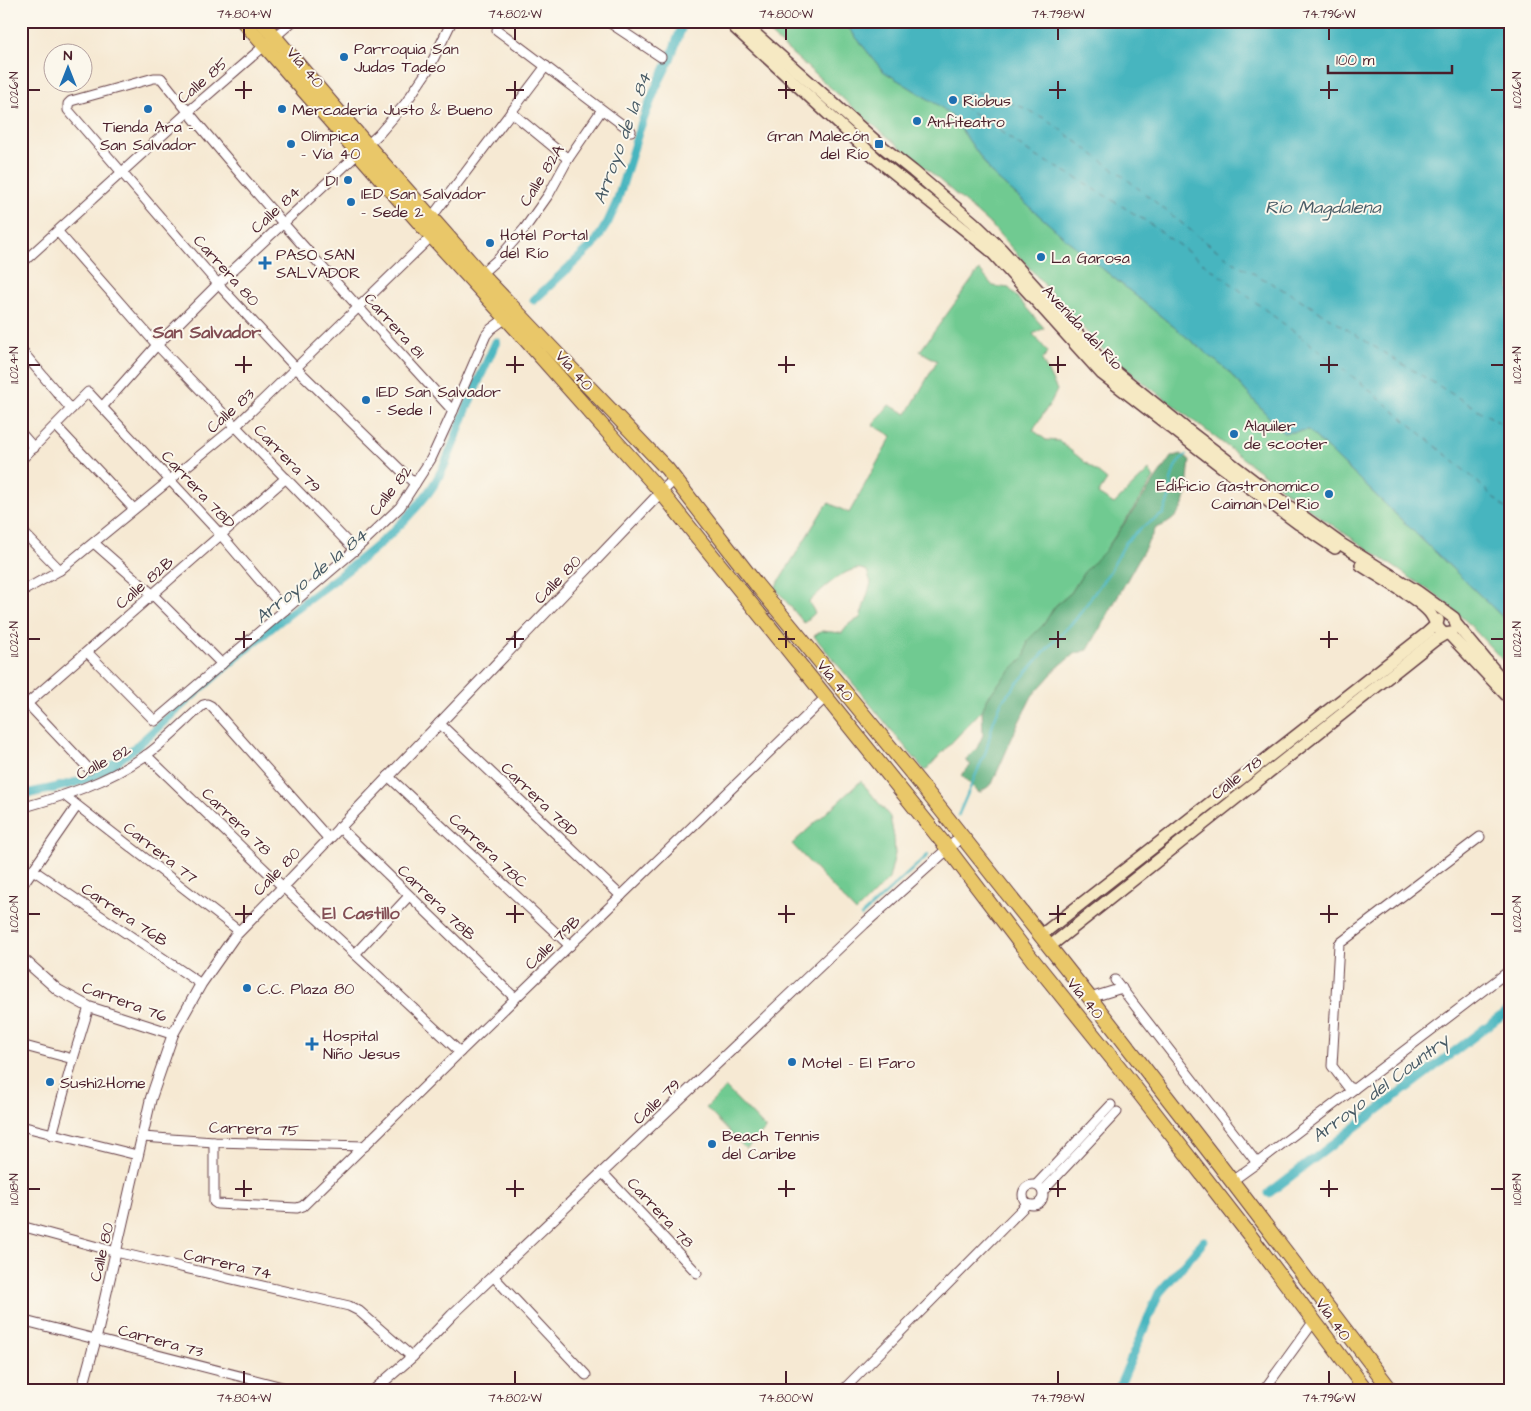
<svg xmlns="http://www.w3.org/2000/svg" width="1531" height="1411" font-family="'Architects Daughter',sans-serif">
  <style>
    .green { fill: #6fca91; stroke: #5c745e }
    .forest { fill: #5bae7b; stroke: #526653 }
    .water { fill: #46b5bf; stroke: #486a75 }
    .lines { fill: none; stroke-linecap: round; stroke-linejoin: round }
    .stream { stroke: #46b5bf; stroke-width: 2.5 }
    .canal { stroke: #46b5bf; stroke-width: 9 }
    .ferry { stroke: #485b66; stroke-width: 1; stroke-dasharray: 6 5; stroke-linecap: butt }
    .minor-casing { stroke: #643d44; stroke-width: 11 }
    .tertiary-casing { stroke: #643d44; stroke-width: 12 }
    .secondary-casing { stroke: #643d44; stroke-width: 14 }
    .trunk-casing { stroke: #643d44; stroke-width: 16 }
    .minor { stroke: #fff; stroke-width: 9 }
    .tertiary { stroke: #fff; stroke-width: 10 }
    .secondary { stroke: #f6e9c3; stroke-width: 11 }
    .trunk { stroke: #e9c769; stroke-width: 14 }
    .ticks { fill: none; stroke: #4a1f2b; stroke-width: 2 }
    .poi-dot { fill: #1f6fb2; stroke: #fbf7ec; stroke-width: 2 }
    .labels { text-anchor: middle; stroke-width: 4; stroke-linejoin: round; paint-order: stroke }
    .poi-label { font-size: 16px; fill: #4a1f2b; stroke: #fbf7ec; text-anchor: start }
    .street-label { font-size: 16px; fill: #4a1f2b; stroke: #fbf7ec }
    .water-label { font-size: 18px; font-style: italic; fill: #485b66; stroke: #fbf7ec }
    .neighbourhood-label { font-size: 18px; font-weight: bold; fill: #834e54; stroke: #fbf7ec }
    .neatline { fill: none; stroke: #4a1f2b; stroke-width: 2 }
    .ticks-label { font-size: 12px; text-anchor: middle; fill: #4a1f2b }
  </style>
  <rect width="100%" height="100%" fill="#fbf7ec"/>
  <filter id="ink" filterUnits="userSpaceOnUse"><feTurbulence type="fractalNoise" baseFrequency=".02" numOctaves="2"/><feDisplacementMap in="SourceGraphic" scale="10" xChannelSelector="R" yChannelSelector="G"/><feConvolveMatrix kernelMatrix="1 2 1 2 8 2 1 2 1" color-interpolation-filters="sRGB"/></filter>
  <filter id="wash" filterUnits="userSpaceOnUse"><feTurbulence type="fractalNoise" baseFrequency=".0096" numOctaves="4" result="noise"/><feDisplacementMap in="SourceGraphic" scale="20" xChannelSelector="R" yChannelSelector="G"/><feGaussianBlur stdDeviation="1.12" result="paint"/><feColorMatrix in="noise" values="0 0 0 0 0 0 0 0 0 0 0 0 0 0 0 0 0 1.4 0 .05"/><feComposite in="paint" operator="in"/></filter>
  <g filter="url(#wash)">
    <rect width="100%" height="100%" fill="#f6e9d3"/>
    <g class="green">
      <path d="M 755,21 L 843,21 L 883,71 L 938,105 L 951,115 L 993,175 L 1066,239 L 1227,370 L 1283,433 L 1308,430 L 1510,624 L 1510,668 L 1467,622 L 1440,598 L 1313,512 L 1127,370 L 1099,346 L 992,226 L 928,170 L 866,119 Z"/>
      <path d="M 979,270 L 993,286 L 1009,288 L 1044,328 L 1033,334 L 1048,352 L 1042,360 L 1057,390 L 1051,402 L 1033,430 L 1046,440 L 1059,441 L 1107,480 L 1098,494 L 1114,504 L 1149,470 L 1154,478 L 1105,551 L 1084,572 L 1071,593 L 1055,606 L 1044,624 L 1028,640 L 1026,655 L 1003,678 L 990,695 L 982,710 L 925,771 L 814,636 L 822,631 L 842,633 L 849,624 L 860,618 L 871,583 L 867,571 C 864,570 859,568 856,569 C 840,572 820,591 809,602 L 815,613 L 804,623 L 775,588 L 824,508 L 829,503 L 849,513 L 892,436 L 873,425 L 889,405 L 907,414 L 937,361 L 920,351 Z"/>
      <path d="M 861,781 L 890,817 L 894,837 L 895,854 L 889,879 L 856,912 L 792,844 Z"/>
      <path d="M 726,1088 L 766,1129 L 746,1149 L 706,1108 Z"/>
    </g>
    <path class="forest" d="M 1181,454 L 1190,460 C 1186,491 1190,517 1156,528 L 1088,650 L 1074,654 L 1057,668 L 1032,696 L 1019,722 L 992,784 L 979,793 L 961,775 L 971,765 L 965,760 L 977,748 L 983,735 L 982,710 L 989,696 L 1003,678 L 1025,656 L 1028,640 L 1044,624 L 1055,606 L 1071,593 L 1084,572 L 1105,551 L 1171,457 Z"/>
    <path class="water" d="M 843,21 L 1510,21 L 1510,624 L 1308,430 L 1283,433 L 1227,370 L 1066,239 L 993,175 L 951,115 L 938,105 L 883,71 Z"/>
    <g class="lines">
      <g class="stream">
        <path d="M 958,816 L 986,751 L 993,723 L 1002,701 L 1052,643 L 1076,619 L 1110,571 L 1126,542 L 1141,528 L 1163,514 L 1171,493 L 1171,481 L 1175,467 L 1180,460 L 1186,455"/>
        <path d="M 861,916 L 928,855"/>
      </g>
      <g class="canal">
        <path d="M 534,300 L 595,243 L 608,222 L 617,202 L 639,130 L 656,87 L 670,59 L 684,21"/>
        <path d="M 21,795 C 47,789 77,785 101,772 C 136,751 163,721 193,695 C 219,672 245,650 271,628 C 324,585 385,549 428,493 C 445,471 454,441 464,415 C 474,390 485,366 496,342"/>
        <path d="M 1269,1193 L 1510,1009"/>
        <path d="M 1118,1390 L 1159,1293 L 1204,1241"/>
      </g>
      <path class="ferry" d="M 1510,429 L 1381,351 L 1298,298 L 1233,262 L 1199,237 L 1124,177 L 1046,119 L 1022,107 L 978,92 L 964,93 L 953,100 L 986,121 L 1030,153 L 1075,177 L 1146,221 L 1237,288 L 1361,383 L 1471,476 L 1510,513"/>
    </g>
  </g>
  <g filter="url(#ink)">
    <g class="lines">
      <defs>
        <g id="minor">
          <path d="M 607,21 L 661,57"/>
          <path d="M 497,30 C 542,63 586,98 631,131"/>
          <path d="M 511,112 L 568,159"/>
          <path d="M 428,222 L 546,66"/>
          <path d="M 58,232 L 157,345 L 355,550"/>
          <path d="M 21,264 L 188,112 L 293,21"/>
          <path d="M 481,274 L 499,258 L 525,228 L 549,194 L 568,159 L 601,111"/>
          <path d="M 21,350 L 71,409"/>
          <path d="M 102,407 L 157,345 L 218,284 L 379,134 L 405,104 L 428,70 L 452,21"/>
          <path d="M 56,426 L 134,509"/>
          <path d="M 21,433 L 34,448"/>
          <path d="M 21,460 L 88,392 L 221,535 L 285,610"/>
          <path d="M 415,484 L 296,368 L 218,284 L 68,110 L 68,104 L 71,101 L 154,78 L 161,78 C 253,194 354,302 453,411"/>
          <path d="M 21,530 L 60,570"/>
          <path d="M 94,543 L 152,594 L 222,664"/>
          <path d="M 21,592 L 60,570 L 236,426 L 435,233"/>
          <path d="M 87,652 L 155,721 L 355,550 L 400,507 L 431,459 L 453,411 L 486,335 L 491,329 L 506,318"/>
          <path d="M 21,697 L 89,769"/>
          <path d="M 21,709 L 286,478"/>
          <path d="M 439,723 L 621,896"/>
          <path d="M 146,755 L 283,887 L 460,1052"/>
          <path d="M 388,776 L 570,946"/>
          <path d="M 65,796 L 239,931"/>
          <path d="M 21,808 C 67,795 105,783 145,756 C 164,743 186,720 203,705 L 207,704 L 211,706 L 328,838"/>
          <path d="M 339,827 L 515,998"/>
          <path d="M 33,870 L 201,984"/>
          <path d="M 21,887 L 77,806"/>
          <path d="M 355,954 L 409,896"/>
          <path d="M 1115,980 L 1257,1163 L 1510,970"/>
          <path d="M 1090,998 L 1122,988"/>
          <path d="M 21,1045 L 73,1059"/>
          <path d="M 1354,1089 L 1348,1087 L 1332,1066 L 1339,944 L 1480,837"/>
          <path d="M 21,1126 L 137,1155"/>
          <path d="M 52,1135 L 73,1059 L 89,1007"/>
          <path d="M 142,1137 L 214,1142 L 365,1146"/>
          <path d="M 214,1142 L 214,1202 L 217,1204 L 297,1208 L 303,1206 L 460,1052 L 827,696"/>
          <path d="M 602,1172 L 697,1273"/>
          <path d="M 1232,1181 L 1257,1163"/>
          <circle cx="1033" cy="1195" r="10"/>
          <path d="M 1036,1185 L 1111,1105"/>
          <path d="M 1043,1191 L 1117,1112"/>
          <path d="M 21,1226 L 116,1252 L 349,1306 L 359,1311 L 412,1357"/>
          <path d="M 493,1276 L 586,1375"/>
          <path d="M 21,1320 L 294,1390"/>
          <path d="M 843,1390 L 1027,1204"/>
          <path d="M 1264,1390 L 1314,1321"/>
        </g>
        <g id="tertiary">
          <path d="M 21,957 L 58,990 L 89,1007 L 173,1034"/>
          <path d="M 82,1390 L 96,1338 L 151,1098 L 173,1034 L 201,984 L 234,937 L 283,887 L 661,492 L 675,479"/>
          <path d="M 374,1390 L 412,1357 L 452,1315 L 864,924 L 961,837"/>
        </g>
        <g id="secondary">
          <path d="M 735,21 L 734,25 L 735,28 L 878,160 L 990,250 L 1102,374 L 1222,467 L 1299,524 L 1335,548"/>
          <path d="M 741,21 L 879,144 L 913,171 L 974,223 L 1001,249 L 1101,360 L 1185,428 L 1258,484 L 1341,544 L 1418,592 L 1454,618 L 1456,624 L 1499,676 L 1510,686"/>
          <path d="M 1361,565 C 1380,578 1415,596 1429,612 C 1436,620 1436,630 1445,634"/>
          <path d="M 1449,634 L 1510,699"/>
          <path d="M 1040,936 L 1427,633 L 1437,624 L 1438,620"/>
          <path d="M 1049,947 L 1435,640 L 1445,634 L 1451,633"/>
        </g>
        <g id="trunk">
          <path d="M 243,21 L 423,227 L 518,331 L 661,492 L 949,850 L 1032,959 L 1119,1067 L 1251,1237 L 1366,1390"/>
          <path d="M 261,21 L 367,145 L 481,274 L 667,469 L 756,584 L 919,782 L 1090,998 L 1218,1163 L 1391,1390"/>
        </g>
      </defs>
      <use href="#minor" class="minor-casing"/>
      <use href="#tertiary" class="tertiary-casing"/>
      <use href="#secondary" class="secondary-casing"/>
      <use href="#trunk" class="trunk-casing"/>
      <use href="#minor" class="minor"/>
      <use href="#tertiary" class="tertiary"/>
      <use href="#secondary" class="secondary"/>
      <use href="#trunk" class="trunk"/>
    </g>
  </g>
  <path class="ticks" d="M 244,28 L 244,40M 515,28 L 515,40M 786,28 L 786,40M 1058,28 L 1058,40M 1329,28 L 1329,40M 244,81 L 244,99M 515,81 L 515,99M 786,81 L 786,99M 1058,81 L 1058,99M 1329,81 L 1329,99M 28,90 L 40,90M 235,90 L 252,90M 506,90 L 524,90M 778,90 L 795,90M 1049,90 L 1066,90M 1320,90 L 1338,90M 1491,90 L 1504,90M 244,356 L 244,373M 515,356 L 515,373M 786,356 L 786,373M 1058,356 L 1058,373M 1329,356 L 1329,373M 28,365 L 40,365M 235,365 L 252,365M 506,365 L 524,365M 778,365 L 795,365M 1049,365 L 1066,365M 1320,365 L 1338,365M 1491,365 L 1504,365M 244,631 L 244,648M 515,631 L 515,648M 786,631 L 786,648M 1058,631 L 1058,648M 1329,631 L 1329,648M 28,639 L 40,639M 235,639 L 252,639M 506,639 L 524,639M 778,639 L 795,639M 1049,639 L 1066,639M 1320,639 L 1338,639M 1491,639 L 1504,639M 244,905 L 244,923M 515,905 L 515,923M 786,905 L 786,923M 1058,905 L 1058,923M 1329,905 L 1329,923M 28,914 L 40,914M 235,914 L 252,914M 506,914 L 524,914M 778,914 L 795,914M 1049,914 L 1066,914M 1320,914 L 1338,914M 1491,914 L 1504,914M 244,1180 L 244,1197M 515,1180 L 515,1197M 786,1180 L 786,1197M 1058,1180 L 1058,1197M 1329,1180 L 1329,1197M 28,1189 L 40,1189M 235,1189 L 252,1189M 506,1189 L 524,1189M 778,1189 L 795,1189M 1049,1189 L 1066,1189M 1320,1189 L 1338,1189M 1491,1189 L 1504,1189M 244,1371 L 244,1384M 515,1371 L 515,1384M 786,1371 L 786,1384M 1058,1371 L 1058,1384M 1329,1371 L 1329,1384"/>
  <g class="poi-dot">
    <circle cx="344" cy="57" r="5"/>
    <circle cx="953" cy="100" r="5"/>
    <circle cx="148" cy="109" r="5"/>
    <circle cx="282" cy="109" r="5"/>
    <circle cx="917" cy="121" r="5"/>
    <circle cx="291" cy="144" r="5"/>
    <rect x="874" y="139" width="10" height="10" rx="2.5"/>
    <circle cx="348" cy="180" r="5"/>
    <circle cx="351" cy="202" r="5"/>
    <circle cx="490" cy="243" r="5"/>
    <circle cx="1041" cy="257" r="5"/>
    <path d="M262.5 255.5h5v5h5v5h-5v5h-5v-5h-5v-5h5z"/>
    <circle cx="366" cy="400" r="5"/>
    <circle cx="1234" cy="434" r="5"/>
    <circle cx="1329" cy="494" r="5"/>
    <circle cx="247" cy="988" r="5"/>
    <path d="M309.5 1036.5h5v5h5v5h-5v5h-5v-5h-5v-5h5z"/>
    <circle cx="792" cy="1062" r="5"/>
    <circle cx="50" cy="1082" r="5"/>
    <circle cx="712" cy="1144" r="5"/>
  </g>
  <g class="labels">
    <g class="poi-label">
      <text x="354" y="54">Parroquia San<tspan x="354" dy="18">Judas Tadeo</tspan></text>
      <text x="963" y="106">Riobus</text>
      <text x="292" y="115">Mercadería Justo &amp; Bueno</text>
      <text x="927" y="127">Anfiteatro</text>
      <text x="148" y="132" text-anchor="middle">Tienda Ara -<tspan x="148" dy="18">San Salvador</tspan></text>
      <text x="301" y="141">Olímpica<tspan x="301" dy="18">- Vía 40</tspan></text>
      <text x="869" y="141" text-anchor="end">Gran Malecón<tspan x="869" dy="18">del Río</tspan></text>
      <text x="338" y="186" text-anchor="end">D1</text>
      <text x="361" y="199">IED San Salvador<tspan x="361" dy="18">- Sede 2</tspan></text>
      <text x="500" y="240">Hotel Portal<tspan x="500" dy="18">del Río</tspan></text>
      <text x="276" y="260">PASO SAN<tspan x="276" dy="18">SALVADOR</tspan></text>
      <text x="1051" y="263">La Garosa</text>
      <text x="376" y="397">IED San Salvador<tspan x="376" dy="18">- Sede 1</tspan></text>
      <text x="1244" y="431">Alquiler<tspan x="1244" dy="18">de scooter</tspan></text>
      <text x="1319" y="491" text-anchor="end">Edificio Gastronomico<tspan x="1319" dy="18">Caiman Del Rio</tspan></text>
      <text x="257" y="994">C.C. Plaza 80</text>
      <text x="323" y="1041">Hospital<tspan x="323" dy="18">Niño Jesus</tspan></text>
      <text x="802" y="1068">Motel - El Faro</text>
      <text x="60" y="1088">Sushi2Home</text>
      <text x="722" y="1141">Beach Tennis<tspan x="722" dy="18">del Caribe</tspan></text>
    </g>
    <g class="street-label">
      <text transform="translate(306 67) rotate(49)" y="6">Vía 40</text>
      <text transform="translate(202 80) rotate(-41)" y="6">Calle 85</text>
      <text transform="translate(541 175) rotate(-58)" y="6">Calle 82A</text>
      <text transform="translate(275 209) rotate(-43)" y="6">Calle 84</text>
      <text transform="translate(227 270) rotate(48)" y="6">Carrera 80</text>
      <text transform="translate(395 325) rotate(48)" y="6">Carrera 81</text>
      <text transform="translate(1083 327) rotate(47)" y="6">Avenida del Río</text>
      <text transform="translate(575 370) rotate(48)" y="6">Vía 40</text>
      <text transform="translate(230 410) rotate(-42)" y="6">Calle 83</text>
      <text transform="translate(288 458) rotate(46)" y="6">Carrera 79</text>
      <text transform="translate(199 489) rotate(47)" y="6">Carrera 78D</text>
      <text transform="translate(390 490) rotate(-52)" y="6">Calle 82</text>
      <text transform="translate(557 579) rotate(-46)" y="6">Calle 80</text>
      <text transform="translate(144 582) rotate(-41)" y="6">Calle 82B</text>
      <text transform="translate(836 680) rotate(51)" y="6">Vía 40</text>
      <text transform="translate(103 761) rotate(-27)" y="6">Calle 82</text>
      <text transform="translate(1236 777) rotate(-38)" y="6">Calle 78</text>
      <text transform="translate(540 799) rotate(44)" y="6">Carrera 78D</text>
      <text transform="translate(237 821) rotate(44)" y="6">Carrera 78</text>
      <text transform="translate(489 850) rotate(43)" y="6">Carrera 78C</text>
      <text transform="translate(161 852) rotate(38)" y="6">Carrera 77</text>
      <text transform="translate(276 871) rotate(-46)" y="6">Calle 80</text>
      <text transform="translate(437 902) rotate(44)" y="6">Carrera 78B</text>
      <text transform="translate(125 914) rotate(34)" y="6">Carrera 76B</text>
      <text transform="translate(552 942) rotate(-44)" y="6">Calle 79B</text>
      <text transform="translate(1086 998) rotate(51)" y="6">Vía 40</text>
      <text transform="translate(125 1001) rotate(20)" y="6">Carrera 76</text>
      <text transform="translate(656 1101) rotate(-43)" y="6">Calle 79</text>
      <text transform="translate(254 1128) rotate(2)" y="6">Carrera 75</text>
      <text transform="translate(661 1212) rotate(47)" y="6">Carrera 78</text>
      <text transform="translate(101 1252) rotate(-77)" y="6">Calle 80</text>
      <text transform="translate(228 1263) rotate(13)" y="6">Carrera 74</text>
      <text transform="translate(1334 1319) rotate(54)" y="6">Vía 40</text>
      <text transform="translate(161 1340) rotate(15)" y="6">Carrera 73</text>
    </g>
    <g class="water-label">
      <text transform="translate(622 138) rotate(-70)" y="6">Arroyo de la 84</text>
      <text x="1323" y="213">Río Magdalena</text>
      <text transform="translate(311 576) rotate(-39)" y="6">Arroyo de la 84</text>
      <text transform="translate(1380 1088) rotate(-37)" y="6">Arroyo del Country</text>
    </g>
    <g class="neighbourhood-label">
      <text x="207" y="338">San Salvador</text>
      <text x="361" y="919">El Castillo</text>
    </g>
  </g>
  <rect width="1531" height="1411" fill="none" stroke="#fbf7ec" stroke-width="55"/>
  <g transform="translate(68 68)"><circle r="24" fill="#fbf7ec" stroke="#b4a19f"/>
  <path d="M0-4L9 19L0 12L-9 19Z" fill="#1f6fb2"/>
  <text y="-8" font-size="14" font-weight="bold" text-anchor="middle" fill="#4a1f2b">N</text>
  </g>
  <path d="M1328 65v8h124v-8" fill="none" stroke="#4a1f2b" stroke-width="2.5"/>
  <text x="1336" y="65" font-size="15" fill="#4a1f2b" stroke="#fbf7ec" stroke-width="4" paint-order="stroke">100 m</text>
  <rect x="28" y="28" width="1476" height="1356" class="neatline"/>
  <g class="ticks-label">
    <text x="244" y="18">74.804°W</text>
    <text x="515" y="18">74.802°W</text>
    <text x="786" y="18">74.800°W</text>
    <text x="1058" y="18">74.798°W</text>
    <text x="1329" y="18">74.796°W</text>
    <text transform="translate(14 90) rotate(-90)" y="4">11.026°N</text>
    <text transform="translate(1517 90) rotate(-90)" y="4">11.026°N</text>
    <text transform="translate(14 365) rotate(-90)" y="4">11.024°N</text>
    <text transform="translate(1517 365) rotate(-90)" y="4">11.024°N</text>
    <text transform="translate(14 639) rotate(-90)" y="4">11.022°N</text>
    <text transform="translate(1517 639) rotate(-90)" y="4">11.022°N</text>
    <text transform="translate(14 914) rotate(-90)" y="4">11.020°N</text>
    <text transform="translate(1517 914) rotate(-90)" y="4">11.020°N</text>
    <text transform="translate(14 1189) rotate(-90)" y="4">11.018°N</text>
    <text transform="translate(1517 1189) rotate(-90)" y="4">11.018°N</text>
    <text x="244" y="1402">74.804°W</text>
    <text x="515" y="1402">74.802°W</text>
    <text x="786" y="1402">74.800°W</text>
    <text x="1058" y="1402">74.798°W</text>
    <text x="1329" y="1402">74.796°W</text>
  </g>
</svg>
